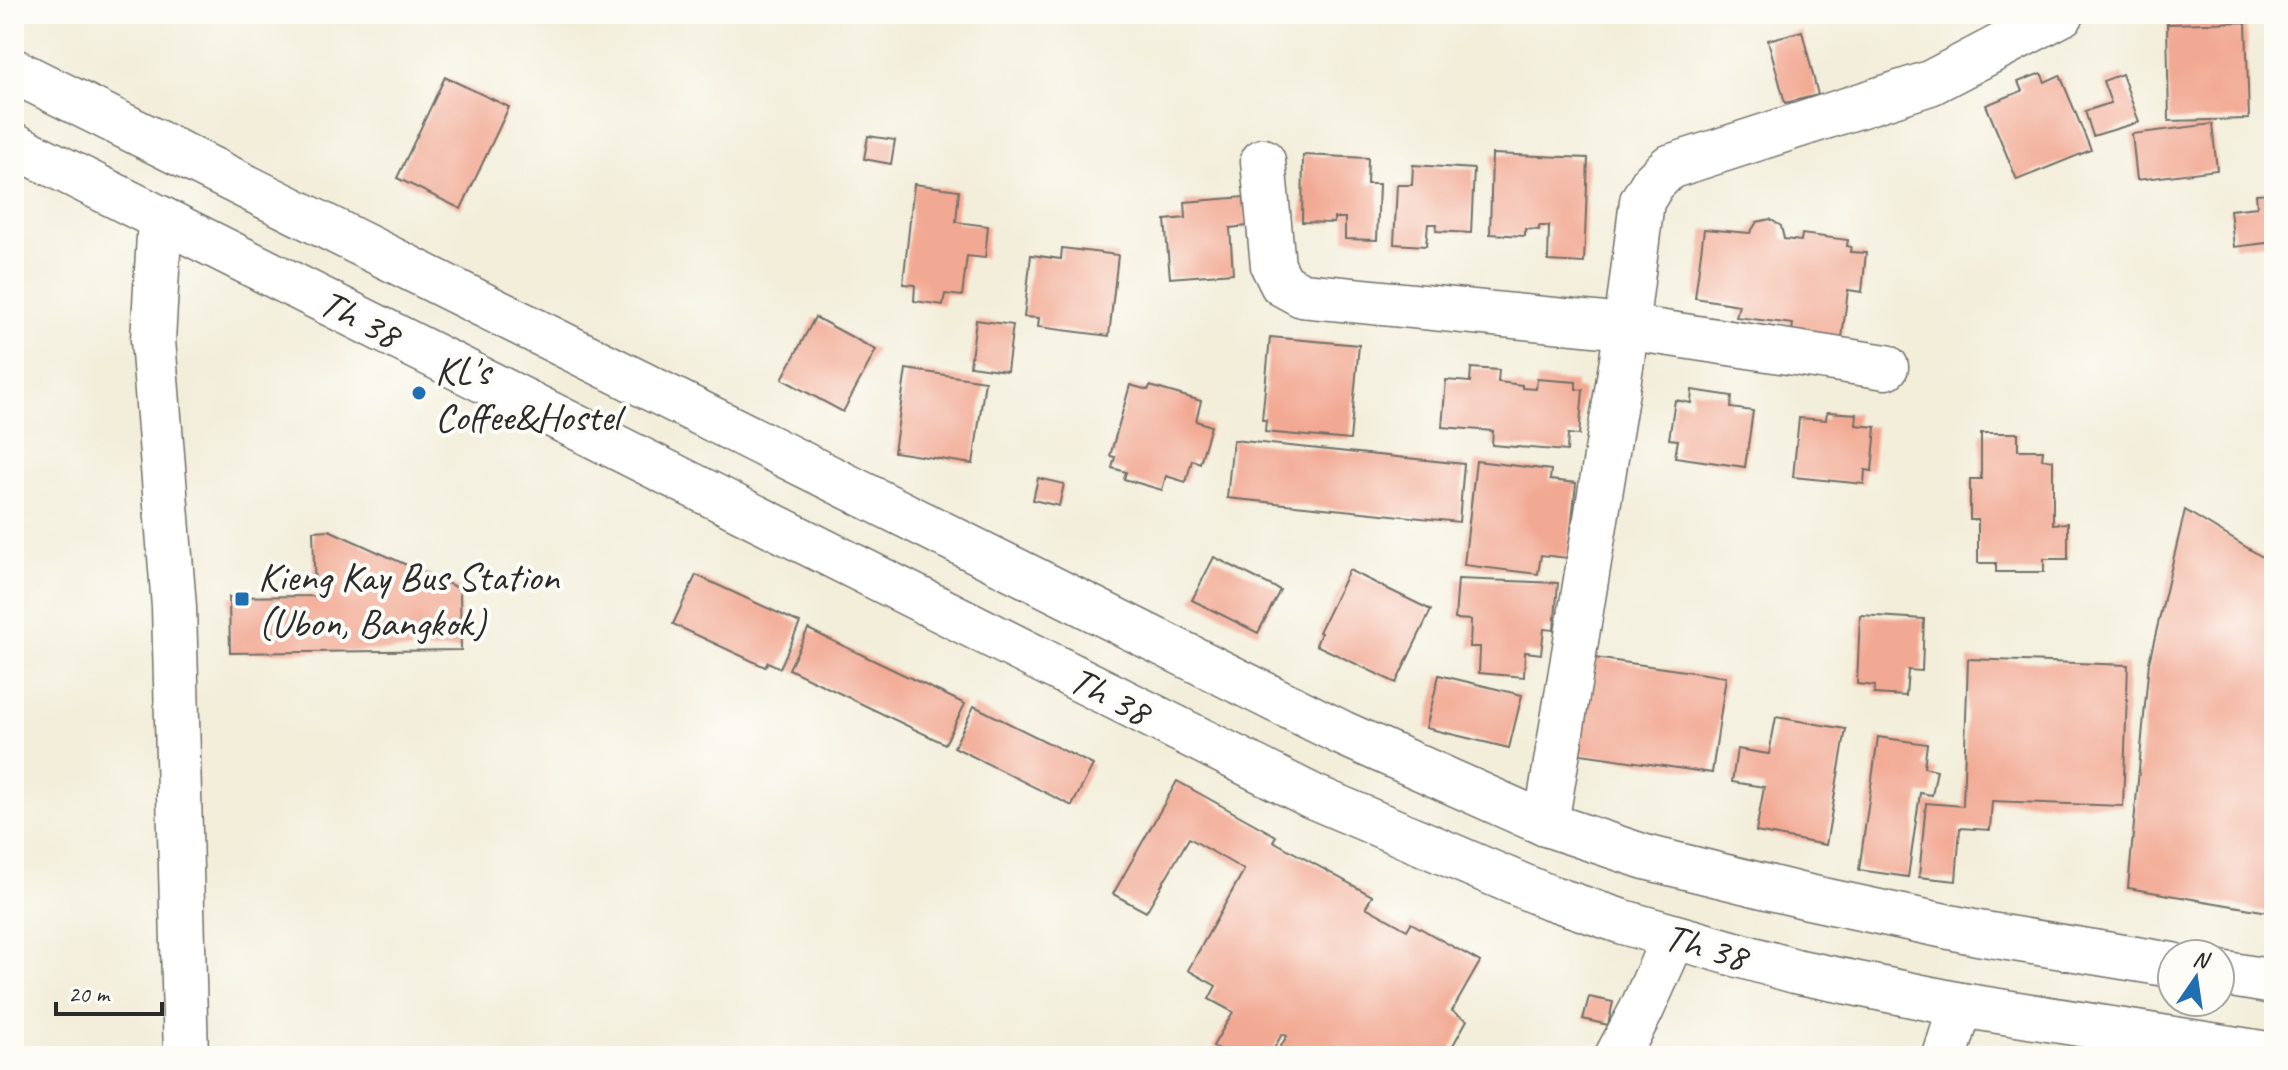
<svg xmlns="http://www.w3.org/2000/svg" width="2288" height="1070" font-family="Caveat,sans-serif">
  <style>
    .building { fill: #f2a993 }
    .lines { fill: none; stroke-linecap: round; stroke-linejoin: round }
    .minor-casing { stroke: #716f68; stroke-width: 47 }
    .minor { stroke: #fff; stroke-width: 44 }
    .poi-dot { fill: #1f6fb2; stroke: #fdfcf7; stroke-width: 3 }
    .labels { text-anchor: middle; stroke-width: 8; stroke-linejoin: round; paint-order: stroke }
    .street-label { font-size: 40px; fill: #2b2b2b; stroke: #fdfcf7 }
    .poi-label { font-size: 40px; fill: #2b2b2b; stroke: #fdfcf7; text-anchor: start }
  </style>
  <rect width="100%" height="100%" fill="#fdfcf7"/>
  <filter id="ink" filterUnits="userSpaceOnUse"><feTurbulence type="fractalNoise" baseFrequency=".0125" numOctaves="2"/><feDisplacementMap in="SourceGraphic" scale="16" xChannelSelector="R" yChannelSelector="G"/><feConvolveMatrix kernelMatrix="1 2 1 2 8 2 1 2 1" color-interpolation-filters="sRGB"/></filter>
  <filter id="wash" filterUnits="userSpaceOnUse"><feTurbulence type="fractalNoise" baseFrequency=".006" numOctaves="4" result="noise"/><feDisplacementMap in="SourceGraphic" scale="32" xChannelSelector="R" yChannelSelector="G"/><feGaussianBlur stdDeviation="1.8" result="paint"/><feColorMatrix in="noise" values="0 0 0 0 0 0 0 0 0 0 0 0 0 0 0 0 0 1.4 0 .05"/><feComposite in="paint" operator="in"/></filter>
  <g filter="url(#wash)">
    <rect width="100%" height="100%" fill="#f3eeda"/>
    <g id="blocks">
      <g class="building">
        <path d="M 2246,22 L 2249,119 L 2169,121 L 2167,24 Z"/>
        <path d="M 1802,31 L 1818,95 L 1785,103 L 1768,40 Z"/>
        <path d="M 2041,73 L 2045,82 L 2060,75 L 2091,150 L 2017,180 L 1986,105 L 2022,91 L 2018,82 Z"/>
        <path d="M 2122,74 L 2139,122 L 2093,136 L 2085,111 L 2111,103 L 2103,81 Z"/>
        <path d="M 445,77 L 509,107 L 461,209 L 397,178 Z"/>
        <path d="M 2212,124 L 2217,170 L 2137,180 L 2132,134 Z"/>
        <path d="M 868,136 L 895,140 L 891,164 L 864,159 Z"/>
        <path d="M 1492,154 L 1588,158 L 1584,263 L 1548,261 L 1549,226 L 1539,226 L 1539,230 L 1525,229 L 1525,236 L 1490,234 Z"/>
        <path d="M 1303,155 L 1368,158 L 1367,184 L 1379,184 L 1377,240 L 1345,239 L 1345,218 L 1334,218 L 1334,223 L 1302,222 Z"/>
        <path d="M 1413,165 L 1474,169 L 1471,233 L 1436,231 L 1437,224 L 1428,224 L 1426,246 L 1394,244 L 1397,185 L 1412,185 Z"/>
        <path d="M 914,184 L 959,190 L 956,222 L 988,226 L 985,258 L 967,256 L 962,296 L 945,294 L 943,305 L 914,301 L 915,285 L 903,284 Z"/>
        <path d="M 2274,193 L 2274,242 L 2234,247 L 2230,210 L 2257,207 L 2256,194 Z"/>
        <path d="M 1244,197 L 1247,226 L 1230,228 L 1233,273 L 1170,278 L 1165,220 L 1186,218 L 1185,202 Z"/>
        <path d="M 1770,219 L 1781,226 L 1784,239 L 1801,241 L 1802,234 L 1848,240 L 1847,246 L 1851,247 L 1850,252 L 1866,253 L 1862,292 L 1848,290 L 1842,338 L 1792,331 L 1793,324 L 1736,317 L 1739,305 L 1695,298 L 1704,229 L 1750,233 L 1757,222 Z"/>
        <path d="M 1062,248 L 1118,255 L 1109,336 L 1038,327 L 1039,318 L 1024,317 L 1031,255 L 1061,259 Z"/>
        <path d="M 815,317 L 876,350 L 843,412 L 782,379 Z"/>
        <path d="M 976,320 L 1013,325 L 1007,371 L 970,366 Z"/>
        <path d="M 1270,337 L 1359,345 L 1350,440 L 1265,432 L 1266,420 L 1262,420 Z"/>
        <path d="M 1471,368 L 1499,370 L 1498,382 L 1522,385 L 1522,388 L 1536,389 L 1537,379 L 1576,382 L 1576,389 L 1583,390 L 1579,435 L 1568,434 L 1567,451 L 1492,445 L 1493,431 L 1442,427 L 1446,380 L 1470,382 Z"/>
        <path d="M 906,369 L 985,381 L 973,464 L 894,452 Z"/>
        <path d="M 1130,385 L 1148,390 L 1150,386 L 1201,401 L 1196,421 L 1211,426 L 1200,463 L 1192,460 L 1186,482 L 1166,476 L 1162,490 L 1124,479 L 1126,472 L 1112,468 L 1115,457 L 1110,456 Z"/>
        <path d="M 1692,390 L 1732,396 L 1731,408 L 1753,411 L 1745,467 L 1675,457 L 1678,440 L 1669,439 L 1675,400 L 1691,403 Z"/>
        <path d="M 1827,412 L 1857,414 L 1856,425 L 1876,427 L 1872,471 L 1865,470 L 1864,484 L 1793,477 L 1799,418 L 1826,420 Z"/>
        <path d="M 1981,433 L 2018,433 L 2018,450 L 2043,450 L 2042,459 L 2053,460 L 2053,524 L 2068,523 L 2068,559 L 2044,559 L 2044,572 L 1996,572 L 1996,563 L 1978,563 L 1978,520 L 1970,520 L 1970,479 L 1981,479 Z"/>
        <path d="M 1233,440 L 1464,464 L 1459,522 L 1227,498 Z"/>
        <path d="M 1476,461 L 1551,470 L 1550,480 L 1576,483 L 1568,558 L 1541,555 L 1538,574 L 1464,565 Z"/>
        <path d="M 1038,478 L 1064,484 L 1059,506 L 1033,500 Z"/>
        <path d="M 2185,510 L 2274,564 L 2274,913 L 2128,888 L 2149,662 Z"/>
        <path d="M 329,530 L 460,589 L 461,650 L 230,653 L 229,597 L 315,596 L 313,531 Z"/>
        <path d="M 1214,557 L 1280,590 L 1258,633 L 1192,600 Z"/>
        <path d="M 1349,570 L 1431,610 L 1396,683 L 1316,645 L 1321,633 L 1319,632 Z"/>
        <path d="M 696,575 L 800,623 L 780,668 L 768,662 L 765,667 L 673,624 Z"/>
        <path d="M 1458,579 L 1558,583 L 1554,630 L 1544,629 L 1541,654 L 1525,652 L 1524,677 L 1479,673 L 1480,647 L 1470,647 L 1471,620 L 1455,619 Z"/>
        <path d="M 1860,615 L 1924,619 L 1922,671 L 1908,670 L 1906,696 L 1874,694 L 1875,686 L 1857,684 Z"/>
        <path d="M 808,629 L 965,704 L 945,744 L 789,669 Z"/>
        <path d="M 1588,657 L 1726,677 L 1712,773 L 1574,753 Z"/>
        <path d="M 1968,659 L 2128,665 L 2123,806 L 1992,801 L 1990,830 L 1960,828 L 1956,881 L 1919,877 L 1926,803 L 1963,806 Z"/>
        <path d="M 1439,675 L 1522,695 L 1509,748 L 1426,728 Z"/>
        <path d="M 974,706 L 1093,765 L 1072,806 L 954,747 Z"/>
        <path d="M 1776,717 L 1846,729 L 1826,845 L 1756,832 L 1764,787 L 1732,782 L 1737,749 L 1769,754 Z"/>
        <path d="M 1878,737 L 1927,744 L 1924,767 L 1937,770 L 1932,795 L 1920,793 L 1908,877 L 1859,870 Z"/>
        <path d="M 1177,781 L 1276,836 L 1273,841 L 1372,896 L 1366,907 L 1407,930 L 1411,923 L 1480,962 L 1452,1011 L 1467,1020 L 1447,1056 L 1275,1056 L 1287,1036 L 1282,1034 L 1270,1056 L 1230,1056 L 1213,1046 L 1233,1012 L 1209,999 L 1216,986 L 1188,970 L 1244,870 L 1189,838 L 1146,912 L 1113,894 Z"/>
        <path d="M 1589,997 L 1613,1002 L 1608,1025 L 1583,1019 Z"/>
      </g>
    </g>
  </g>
  <g filter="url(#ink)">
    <use href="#blocks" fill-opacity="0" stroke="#716f68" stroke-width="2"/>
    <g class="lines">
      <defs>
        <g id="minor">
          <path d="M 14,71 L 1342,733 L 1546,824 L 1645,857 L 1804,896 L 1978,933 L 2172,965"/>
          <path d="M 14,145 L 1312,796 L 1546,896 L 1623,922 L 1795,971 L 1961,1005 L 2274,1055"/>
          <path d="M 1263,161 L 1273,266 L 1282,284 L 1302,295 L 1625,327 L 1886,367"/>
          <path d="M 160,218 L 153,340 L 174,607 L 186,1056"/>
          <path d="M 1546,824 L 1622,360 L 1642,201 L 1653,183 L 1669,167 L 1930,83 L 2062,14"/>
          <path d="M 2220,973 L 2274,982"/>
          <path d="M 1617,1056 L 1641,1011 L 1674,937"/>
          <path d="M 1945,1056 L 1961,1005"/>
        </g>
      </defs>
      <use href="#minor" class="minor-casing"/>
      <use href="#minor" class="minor"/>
    </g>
  </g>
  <g class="poi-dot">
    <circle cx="419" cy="393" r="8"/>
    <rect x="234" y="591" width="16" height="16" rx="4"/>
  </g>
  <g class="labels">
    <g class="street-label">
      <text transform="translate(360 318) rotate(27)" y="14">Th 38</text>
      <text transform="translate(1110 695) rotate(27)" y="14">Th 38</text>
      <text transform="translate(1706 946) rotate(16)" y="14">Th 38</text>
    </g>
    <g class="poi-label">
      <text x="435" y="384">KL's<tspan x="435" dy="46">Coffee&amp;Hostel</tspan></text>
      <text x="258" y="590">Kieng Kay Bus Station<tspan x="258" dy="46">(Ubon, Bangkok)</tspan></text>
    </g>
  </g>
  <rect width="2288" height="1070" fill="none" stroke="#fdfcf7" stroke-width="48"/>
  <g transform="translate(2196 978) rotate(13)"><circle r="38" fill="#fdfcf7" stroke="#a9a8a5" stroke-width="2"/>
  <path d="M0-6L14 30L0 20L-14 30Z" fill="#1f6fb2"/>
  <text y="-12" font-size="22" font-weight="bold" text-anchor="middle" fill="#2b2b2b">N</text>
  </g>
  <path d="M56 1002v12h106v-12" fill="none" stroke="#2b2b2b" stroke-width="4"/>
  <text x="68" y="1002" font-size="24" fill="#2b2b2b" stroke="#fdfcf7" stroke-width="6" paint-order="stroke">20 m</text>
</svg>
